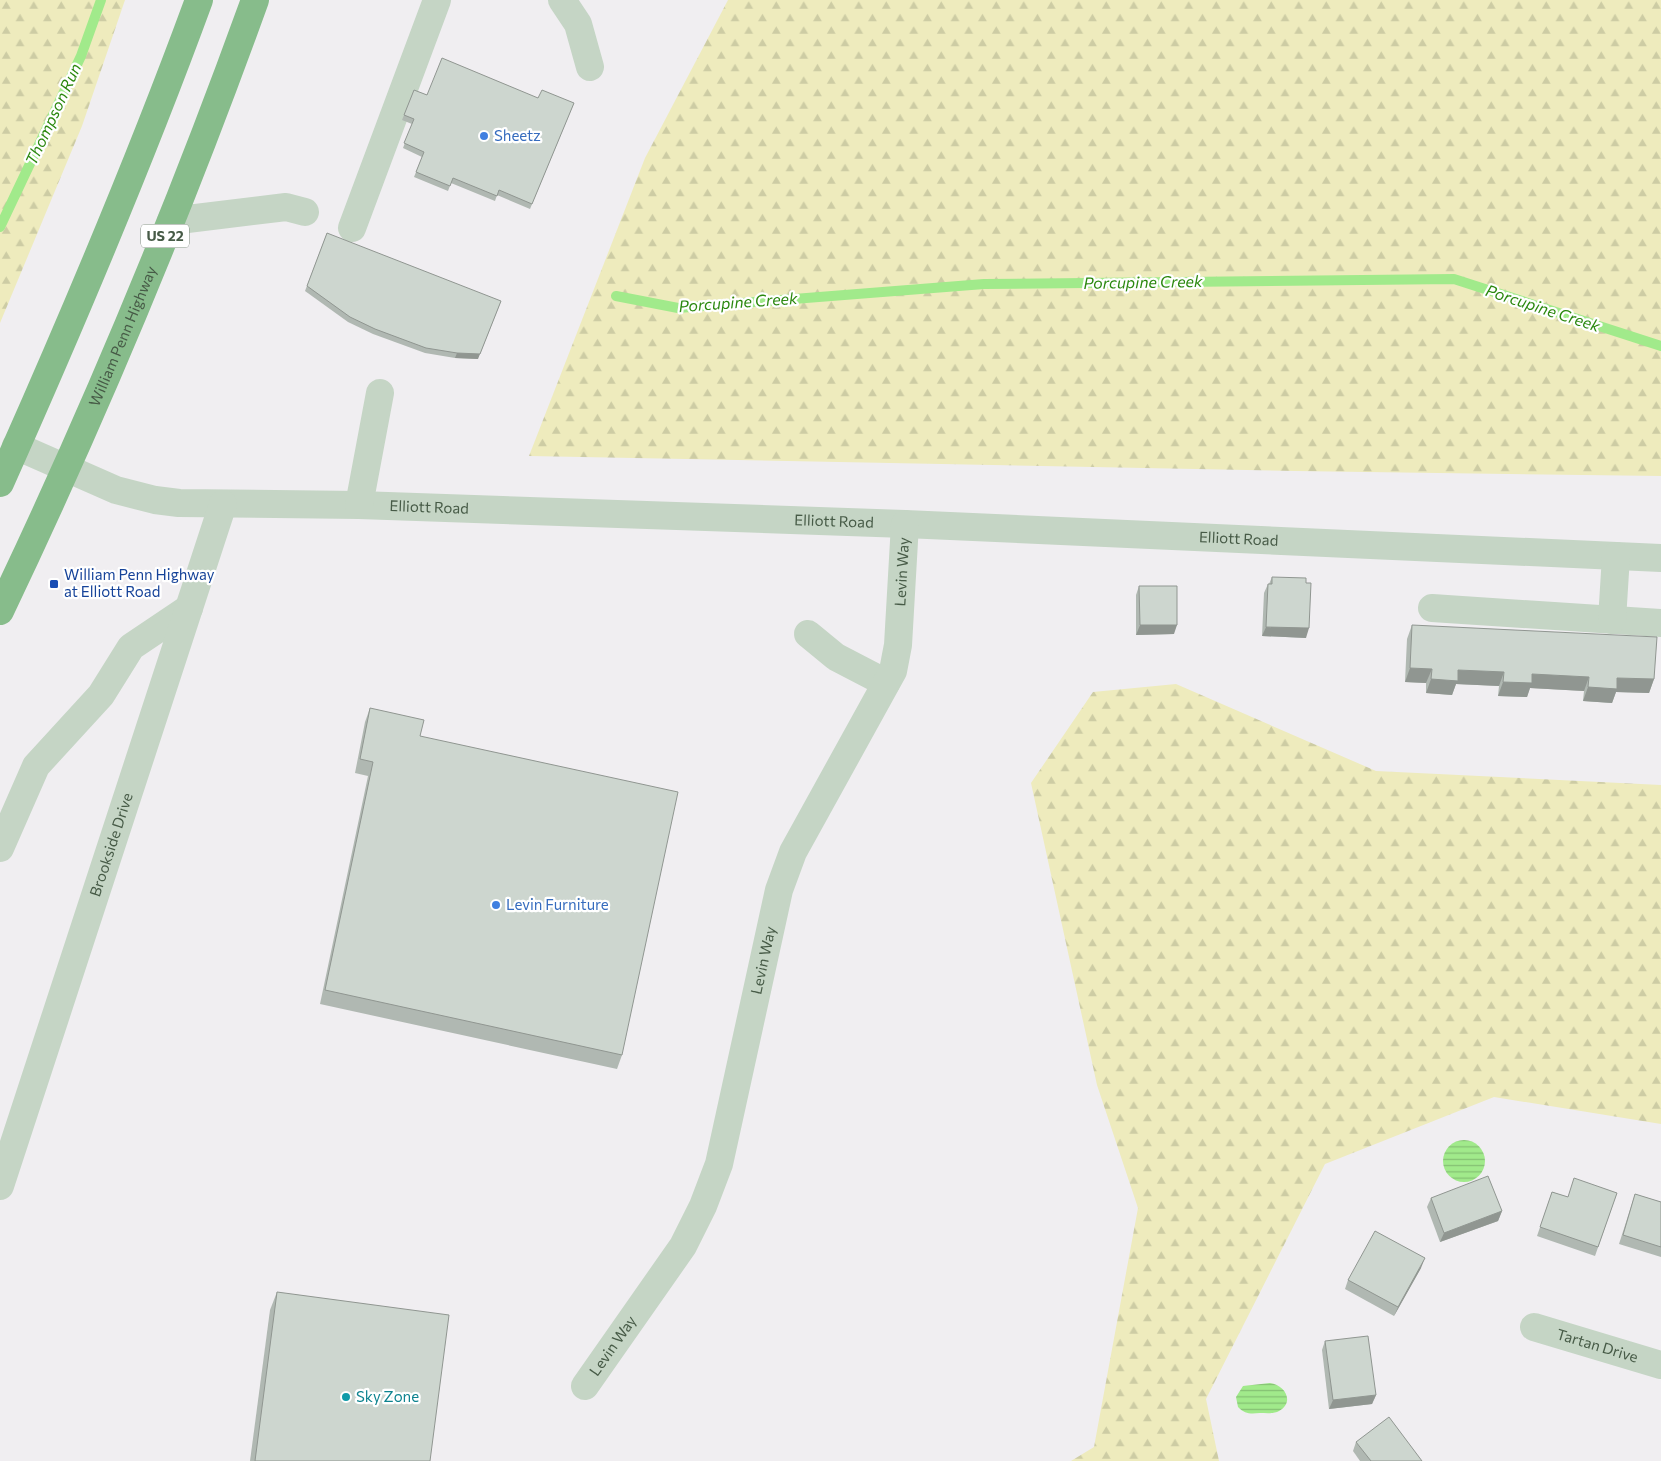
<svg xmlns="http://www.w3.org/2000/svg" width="1661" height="1461" font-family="Commissioner,sans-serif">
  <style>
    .forest { fill: url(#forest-firs) }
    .water { fill: url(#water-rules) }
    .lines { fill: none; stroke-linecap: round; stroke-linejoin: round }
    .stream { stroke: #a1ea8b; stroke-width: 10 }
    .minor { stroke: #c5d5c5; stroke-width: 28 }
    .highway { stroke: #87bc8b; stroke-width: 28 }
    .wall { fill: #b0b8b2 }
    .shaded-wall { fill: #909691 }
    .building { fill: #cdd6cf; stroke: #909691 }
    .shop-dot { fill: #3f7fe0; stroke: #fff; stroke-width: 2 }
    .transit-dot { fill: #1a4fb4; stroke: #fff; stroke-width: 2 }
    .culture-dot { fill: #0f9aa8; stroke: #fff; stroke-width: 2 }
    .labels { text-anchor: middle; stroke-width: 4.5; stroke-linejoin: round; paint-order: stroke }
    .shield { fill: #fff; stroke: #7e8c7e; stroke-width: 1 }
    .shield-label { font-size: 14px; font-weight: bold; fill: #475b47 }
    .shop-label { font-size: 15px; fill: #366cbe; stroke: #fff; text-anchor: start }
    .street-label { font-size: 15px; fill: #475b47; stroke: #fff }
    .transit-label { font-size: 15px; fill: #164399; stroke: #fff; text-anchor: start }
    .culture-label { font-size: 15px; fill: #0d838f; stroke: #fff; text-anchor: start }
    .water-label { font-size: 16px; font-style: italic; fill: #2b880f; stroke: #fff }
  </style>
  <defs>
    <pattern id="forest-firs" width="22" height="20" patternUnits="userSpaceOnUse" patternTransform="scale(1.25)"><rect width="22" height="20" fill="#eeebbd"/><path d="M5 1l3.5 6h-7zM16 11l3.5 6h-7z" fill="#cdcca4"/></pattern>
    <pattern id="water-rules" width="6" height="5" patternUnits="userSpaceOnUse" patternTransform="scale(1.25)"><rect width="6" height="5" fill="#a1ea8b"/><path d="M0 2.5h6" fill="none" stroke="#85c173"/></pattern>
  </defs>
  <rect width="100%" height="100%" fill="#f0eef1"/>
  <g class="forest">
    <path d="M 0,0 L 125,0 L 82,126 L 0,323 Z"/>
    <path d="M 728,0 L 1661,0 L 1661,476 L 1295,471 L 529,456 L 645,158 Z"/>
    <path d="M 1176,684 L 1376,771 L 1661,785 L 1661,1124 L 1494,1097 L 1325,1164 L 1206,1399 L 1219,1461 L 1071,1461 L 1094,1447 L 1138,1208 L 1097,1085 L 1031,783 L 1093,692 Z"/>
  </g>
  <g class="water">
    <circle cx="1464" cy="1161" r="21"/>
    <path d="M 1270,1383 C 1285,1385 1295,1402 1279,1411 C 1274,1414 1266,1413 1260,1413 C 1250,1414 1245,1414 1238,1407 L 1236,1397 L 1243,1386 Z"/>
  </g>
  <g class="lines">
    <g class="stream">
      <path d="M 0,227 L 81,56 L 101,0"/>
      <path d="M 616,296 L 678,308 L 984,284 L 1454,279 L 1661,346"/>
    </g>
    <g class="minor">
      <path d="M 562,0 L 578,24 L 590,67"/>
      <path d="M 171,221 L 286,207 L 305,212"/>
      <path d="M 352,228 L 437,0"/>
      <path id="s1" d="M 16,446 L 116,490 L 155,500 L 179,503 L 359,505 L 905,524 L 1661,558"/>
      <path d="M 359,505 L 380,393"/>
      <path d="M 1432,608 L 1661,623"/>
      <path d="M 1612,620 L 1616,556"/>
      <path d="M 808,634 L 836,657 L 886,683"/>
      <path d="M 0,848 L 36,766 L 101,695 L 131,647 L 189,608"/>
      <path id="s2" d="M 0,1186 L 223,504"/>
      <path id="s3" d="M 1534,1327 L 1661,1365"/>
      <path id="s4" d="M 585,1386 L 683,1246 L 703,1206 L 719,1164 L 779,890 L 793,852 L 893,671 L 898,645 L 905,524"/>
    </g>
    <g class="highway">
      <path d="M 0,483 C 71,324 139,164 199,0"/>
      <path id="s5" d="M 0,611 C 95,412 180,208 255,0"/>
    </g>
  </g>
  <g class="wall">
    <path d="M 414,90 L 427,95 L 538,98 L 574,103 L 530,209 L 497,195 L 495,201 L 451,183 L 448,191 L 414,177 L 422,157 L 403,148 L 412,124 L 402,120 Z"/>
    <path d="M 327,233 L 478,359 L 455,358 L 425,353 L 373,334 L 348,322 L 305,291 Z"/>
    <path d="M 1272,577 L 1306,638 L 1262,636 L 1264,593 L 1268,584 L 1269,584 Z"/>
    <path d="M 1139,586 L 1174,634 L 1136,635 L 1136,595 Z"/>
    <path d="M 1412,625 L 1654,679 L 1649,693 L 1616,692 L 1612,703 L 1583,701 L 1584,691 L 1530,688 L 1527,697 L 1498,696 L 1499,686 L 1456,684 L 1452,695 L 1426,693 L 1426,683 L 1405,682 L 1407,639 Z"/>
    <path d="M 370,708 L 420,736 L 622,1055 L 617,1069 L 320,1004 L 368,776 L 355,773 L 365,722 Z"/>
    <path d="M 1552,1192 L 1568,1197 L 1617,1193 L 1595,1256 L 1537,1236 Z"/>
    <path d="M 1635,1194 L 1661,1202 L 1661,1257 L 1619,1244 Z"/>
    <path d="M 1431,1198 L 1502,1211 L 1498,1221 L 1440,1242 L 1427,1207 Z"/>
    <path d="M 1421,1268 L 1394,1316 L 1345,1289 L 1348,1280 Z"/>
    <path d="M 277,1292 L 430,1461 L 250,1461 L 270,1310 Z"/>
    <path d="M 1325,1341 L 1376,1395 L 1372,1404 L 1329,1409 L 1322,1350 Z"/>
    <path d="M 1356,1442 L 1422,1461 L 1360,1461 L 1353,1451 Z"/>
  </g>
  <g class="shaded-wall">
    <path d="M 501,301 L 478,359 L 455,358 L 457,353 Z"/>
    <path d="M 1140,625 L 1177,625 L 1174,634 L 1136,635 Z"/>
    <path d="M 1266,627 L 1309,628 L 1306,638 L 1262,636 Z"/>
    <path d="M 1410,668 L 1432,669 L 1426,683 L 1405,682 Z"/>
    <path d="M 1458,670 L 1504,672 L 1499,686 L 1456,684 L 1452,695 L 1426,693 L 1431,679 Z"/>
    <path d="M 1532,674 L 1589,677 L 1584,691 L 1530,688 L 1527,697 L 1498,696 L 1503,682 Z"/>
    <path d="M 1617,678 L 1654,679 L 1649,693 L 1616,692 L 1612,703 L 1583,701 L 1588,687 Z"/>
    <path d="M 1502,1211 L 1498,1221 L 1440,1242 L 1444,1233 Z"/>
    <path d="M 1425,1258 L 1421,1268 L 1394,1316 L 1398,1307 Z"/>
    <path d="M 1376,1395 L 1372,1404 L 1329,1409 L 1333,1400 Z"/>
  </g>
  <g class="building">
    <path d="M 442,58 L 538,98 L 542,90 L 574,103 L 532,204 L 499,190 L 497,196 L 453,178 L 450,186 L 416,172 L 424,152 L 404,143 L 414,119 L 404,115 L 414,90 L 427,95 Z"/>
    <path d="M 327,233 L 501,301 L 480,354 L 457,353 L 426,348 L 375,329 L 350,317 L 307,286 Z"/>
    <path d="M 1272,577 L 1306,578 L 1306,583 L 1311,583 L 1309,628 L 1266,627 L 1268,584 L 1272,584 Z"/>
    <path d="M 1139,586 L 1177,586 L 1177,625 L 1140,625 Z"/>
    <path d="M 1412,625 L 1657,637 L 1654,679 L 1617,678 L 1617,689 L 1588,687 L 1589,677 L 1532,674 L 1532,683 L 1503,682 L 1504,672 L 1458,670 L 1458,681 L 1431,679 L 1432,669 L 1410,668 Z"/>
    <path d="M 370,708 L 424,720 L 420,736 L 678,792 L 622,1055 L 325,990 L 373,762 L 360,759 Z"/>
    <path d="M 1488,1176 L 1502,1211 L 1444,1233 L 1431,1198 Z"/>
    <path d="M 1574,1178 L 1617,1193 L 1598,1247 L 1540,1227 L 1552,1192 L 1568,1197 Z"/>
    <path d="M 1635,1194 L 1661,1202 L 1661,1247 L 1623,1235 Z"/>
    <path d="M 1375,1231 L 1425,1258 L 1398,1307 L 1348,1280 Z"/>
    <path d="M 277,1292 L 449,1315 L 430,1461 L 255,1461 Z"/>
    <path d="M 1368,1336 L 1376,1395 L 1333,1400 L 1325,1341 Z"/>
    <path d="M 1389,1417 L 1422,1461 L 1371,1461 L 1356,1442 Z"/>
  </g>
  <g class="shop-dot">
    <circle cx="484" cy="136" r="5"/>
    <circle cx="496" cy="905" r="5"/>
  </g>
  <rect class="transit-dot" x="49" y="579" width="10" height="10" rx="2.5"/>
  <circle class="culture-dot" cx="346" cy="1397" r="5"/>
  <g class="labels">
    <rect class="shield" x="141" y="224.5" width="48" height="23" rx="4"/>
    <g class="shield-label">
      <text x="165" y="241">US 22</text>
    </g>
    <g class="shop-label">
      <text x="494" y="141">Sheetz</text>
      <text x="506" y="910">Levin Furniture</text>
    </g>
    <g class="street-label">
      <text dy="5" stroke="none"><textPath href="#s5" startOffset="301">William Penn Highway</textPath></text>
      <text dy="5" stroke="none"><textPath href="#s1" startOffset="424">Elliott Road</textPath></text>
      <text dy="5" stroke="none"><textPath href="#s1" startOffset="829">Elliott Road</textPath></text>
      <text dy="5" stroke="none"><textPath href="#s1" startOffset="1234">Elliott Road</textPath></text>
      <text dy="5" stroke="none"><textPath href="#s4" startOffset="888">Levin Way</textPath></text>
      <text dy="5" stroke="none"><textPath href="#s2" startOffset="359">Brookside Drive</textPath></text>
      <text dy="5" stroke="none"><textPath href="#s4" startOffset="469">Levin Way</textPath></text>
      <text dy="5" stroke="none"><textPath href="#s4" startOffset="49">Levin Way</textPath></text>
      <text dy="5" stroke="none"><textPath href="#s3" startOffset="66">Tartan Drive</textPath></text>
    </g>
    <g class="transit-label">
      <text x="64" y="580">William Penn Highway<tspan x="64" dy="17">at Elliott Road</tspan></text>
    </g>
    <g class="culture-label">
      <text x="356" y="1402">Sky Zone</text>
    </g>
    <g class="water-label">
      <text transform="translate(53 114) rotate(-65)" y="6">Thompson Run</text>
      <text transform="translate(1143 282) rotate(-1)" y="6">Porcupine Creek</text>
      <text transform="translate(738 302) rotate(-4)" y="6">Porcupine Creek</text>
      <text transform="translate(1543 308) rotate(18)" y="6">Porcupine Creek</text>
    </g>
  </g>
</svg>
